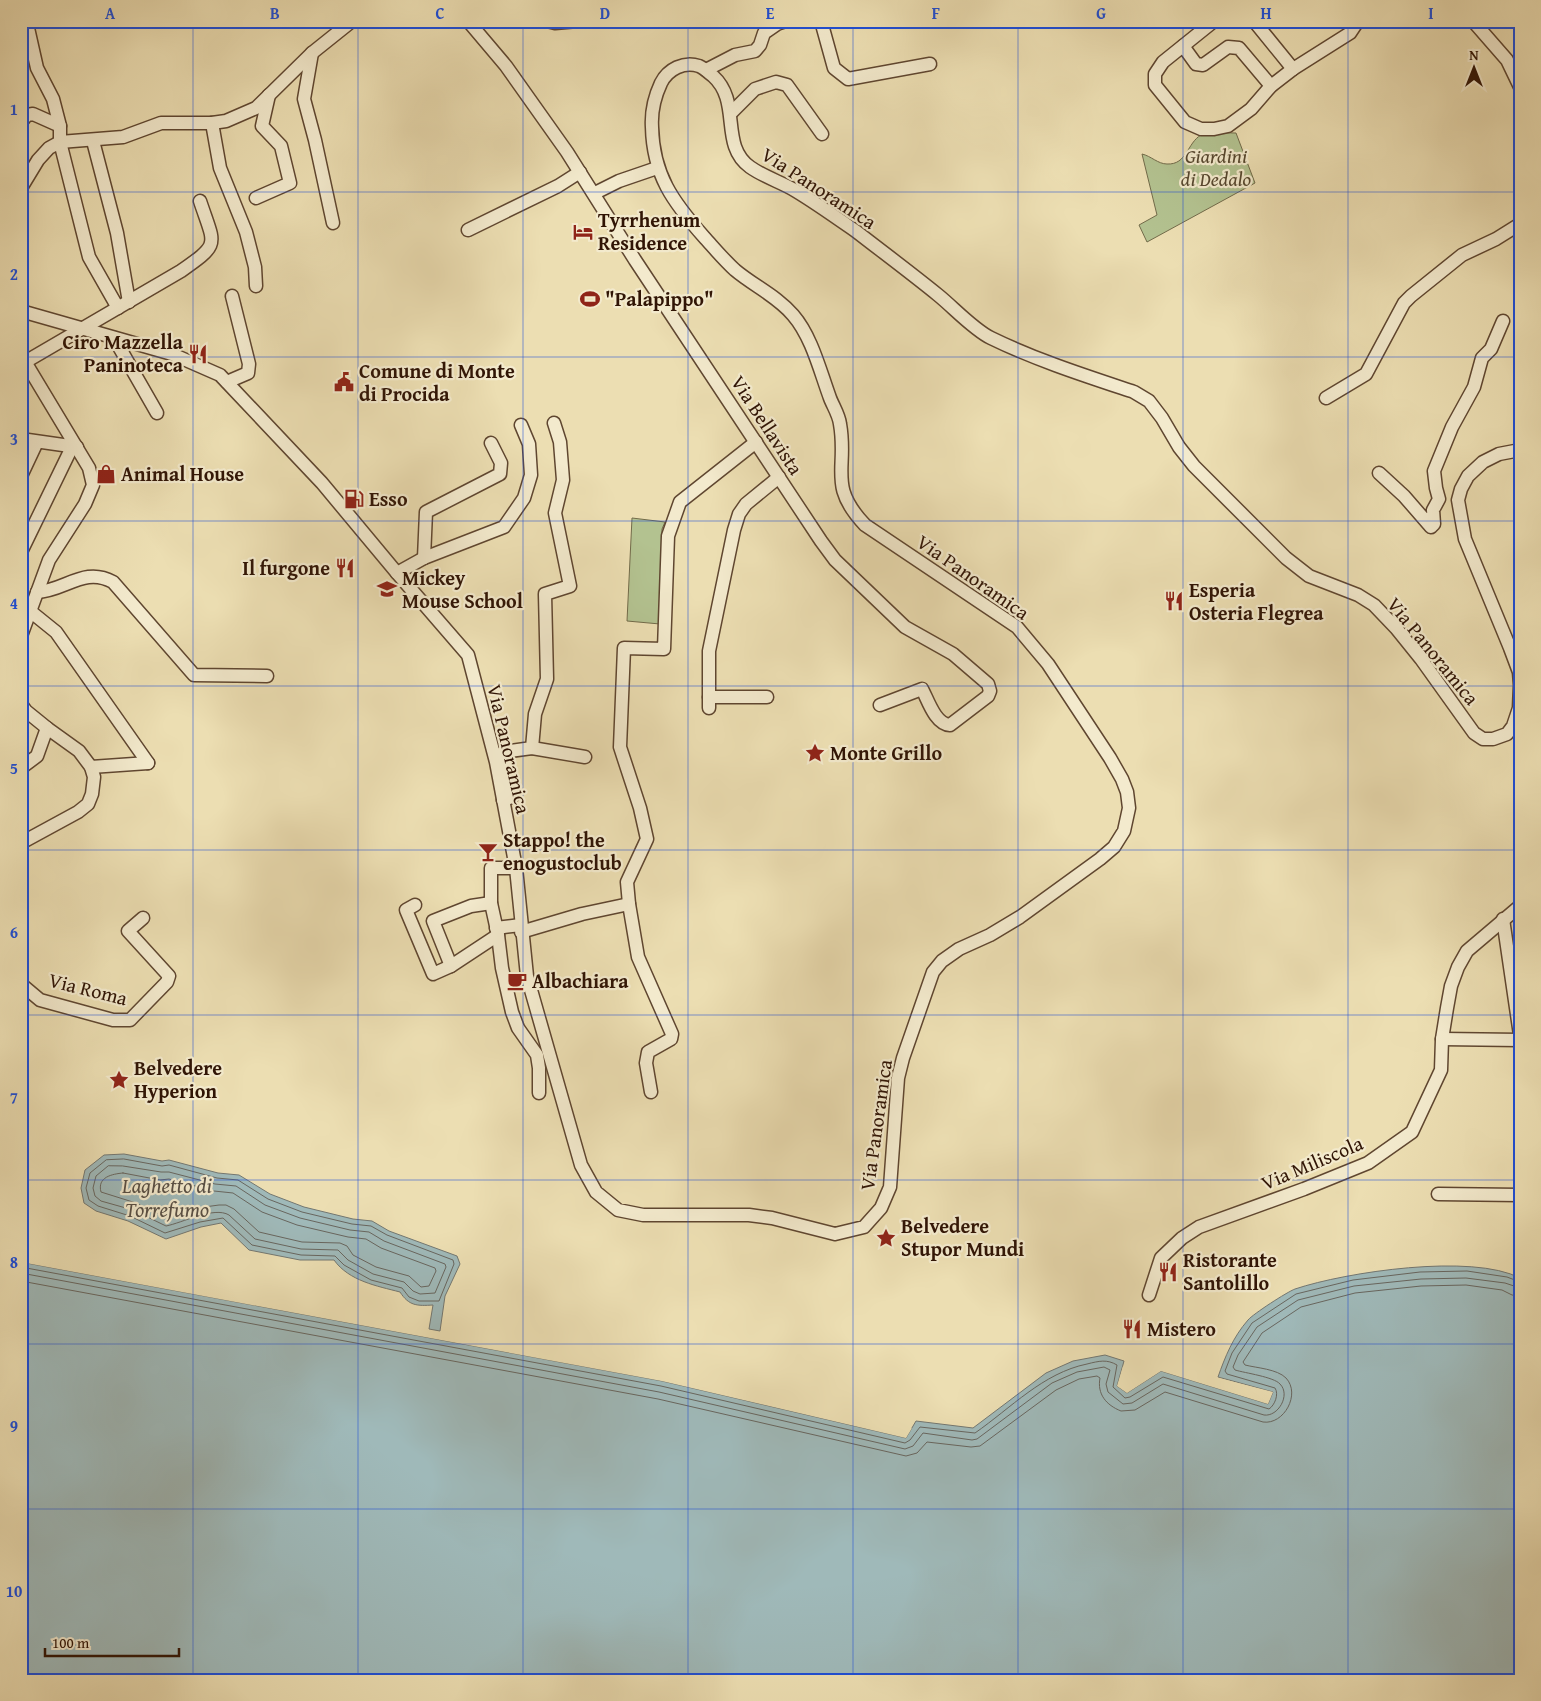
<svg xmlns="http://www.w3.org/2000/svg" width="1541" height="1701" font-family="'Gentium Book Plus',serif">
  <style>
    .green { fill: #b3c290; stroke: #726b4a }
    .water { fill: #9fb9b9; stroke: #737771 }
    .pier { fill: #ecdeb2 }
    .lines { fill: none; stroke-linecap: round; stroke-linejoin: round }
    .shore { stroke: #68665f; stroke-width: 1 }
    .minor-casing { stroke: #5f4630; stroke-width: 15 }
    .minor { stroke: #f3eacd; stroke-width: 12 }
    .grid { fill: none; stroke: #1d4ed8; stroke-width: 1; stroke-opacity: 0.55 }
    .labels { text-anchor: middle; stroke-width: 4.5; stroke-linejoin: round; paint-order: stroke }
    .park-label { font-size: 20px; font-style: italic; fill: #57482f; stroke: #f3eacd }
    .street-label { font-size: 20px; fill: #301405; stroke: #f3eacd }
    .poi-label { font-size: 20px; font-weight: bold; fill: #301405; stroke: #f3eacd; text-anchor: start }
    .water-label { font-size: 21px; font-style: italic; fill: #574e44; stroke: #f3eacd }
    .neatline { fill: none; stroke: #1d4ed8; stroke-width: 2 }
    .grid-label { font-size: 16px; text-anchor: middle; font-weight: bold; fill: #1d4ed8 }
  </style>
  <rect width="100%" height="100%" fill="#ecdeb2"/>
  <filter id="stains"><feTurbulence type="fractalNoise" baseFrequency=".004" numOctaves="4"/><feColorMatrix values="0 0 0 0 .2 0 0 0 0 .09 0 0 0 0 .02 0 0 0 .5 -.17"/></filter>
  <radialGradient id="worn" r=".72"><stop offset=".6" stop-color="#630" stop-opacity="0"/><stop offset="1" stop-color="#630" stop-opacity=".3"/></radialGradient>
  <g class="green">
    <path d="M 1236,133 L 1255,183 L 1147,242 L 1139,225 L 1157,215 L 1142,154 C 1151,156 1158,164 1167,164 C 1187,165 1187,143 1201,135 C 1210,131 1226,133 1236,133 Z"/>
    <path d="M 632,518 L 665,522 L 662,529 L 660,624 L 627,621 Z"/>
  </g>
  <g class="water">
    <path d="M 124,1154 L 162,1161 L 169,1160 L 218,1173 L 239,1175 L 270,1194 L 304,1207 L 353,1219 L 372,1221 L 389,1231 L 457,1256 L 460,1264 L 445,1296 L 440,1331 L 429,1329 L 433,1305 C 417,1306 409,1306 400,1292 C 377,1286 349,1281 334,1260 L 300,1260 L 249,1250 L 221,1223 L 201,1227 L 166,1239 L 128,1221 L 96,1211 L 84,1203 L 81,1188 L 85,1170 L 104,1155 Z"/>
    <path d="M 21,1262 L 662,1381 L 906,1438 L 916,1421 L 973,1428 L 1046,1373 L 1073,1361 L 1105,1355 L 1124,1361 L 1117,1386 L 1127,1393 L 1161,1371 L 1268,1404 L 1273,1392 L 1218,1377 C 1225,1357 1233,1337 1248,1320 C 1253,1314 1287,1292 1295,1289 C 1346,1272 1472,1253 1520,1278 L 1520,1314 L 1518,1316 L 1520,1319 L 1520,1680 L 21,1680 Z"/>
  </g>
  <g class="pier">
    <path d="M 21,1259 L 662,1378 L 905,1435 L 909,1429 L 912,1428 L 906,1438 L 662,1381 L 21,1262 Z"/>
    <path d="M 1123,1366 L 1126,1366 L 1120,1385 L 1127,1390 L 1161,1368 L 1267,1401 L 1270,1393 L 1217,1380 L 1215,1377 L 1273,1392 L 1268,1404 L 1161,1371 L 1127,1393 L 1117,1386 Z"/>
  </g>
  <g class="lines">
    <g class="shore">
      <path d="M 124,1159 L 162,1166 L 169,1165 L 217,1178 L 238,1180 L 268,1199 L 302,1212 L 352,1224 L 371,1226 L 387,1235 L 453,1260 L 454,1264 L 439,1301 L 419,1301 L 409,1297 L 402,1288 L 371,1280 L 344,1265 L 335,1256 L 301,1255 L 252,1245 L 223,1218 L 200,1222 L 165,1233 L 130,1216 L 98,1206 L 89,1200 L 86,1188 L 90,1173 L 106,1160 Z"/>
      <path d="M 123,1166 L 161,1172 L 169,1172 L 215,1184 L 236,1186 L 265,1205 L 300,1218 L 350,1230 L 369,1232 L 384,1241 L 445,1264 L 446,1267 L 435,1293 L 420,1294 L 413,1291 L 404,1282 L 373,1274 L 348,1260 L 338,1250 L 301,1249 L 255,1239 L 229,1215 C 214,1206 182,1223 166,1226 L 133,1210 L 101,1201 L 95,1196 L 93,1188 L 96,1176 L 108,1166 Z"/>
      <path d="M 123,1173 L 160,1180 L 169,1179 L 214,1191 L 233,1193 L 262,1212 L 297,1225 L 348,1237 L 366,1239 L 381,1248 L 435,1268 L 436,1271 L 429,1286 L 421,1287 L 409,1276 L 376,1267 L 353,1255 L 347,1246 L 340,1243 L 302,1242 L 259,1232 L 234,1209 L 226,1205 L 219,1205 L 197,1208 L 167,1218 L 136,1203 L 101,1192 C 97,1177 112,1174 123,1173 Z"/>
      <path d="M 21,1267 L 661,1386 L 905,1443 L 910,1440 L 920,1427 L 975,1433 C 1011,1408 1043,1373 1087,1364 C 1099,1361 1107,1359 1117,1365 L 1113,1387 L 1125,1398 L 1130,1397 L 1163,1377 L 1269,1409 C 1275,1405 1279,1394 1275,1388 L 1227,1374 L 1225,1371 L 1232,1353 L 1252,1323 L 1296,1294 L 1353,1280 L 1420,1272 L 1467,1271 L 1507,1277 L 1520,1282"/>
      <path d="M 21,1273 L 659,1392 L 905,1449 L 913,1446 L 923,1433 L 972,1440 L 977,1439 L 1052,1383 L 1077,1372 L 1104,1367 L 1110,1370 L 1106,1384 L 1108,1392 L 1123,1404 L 1132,1403 L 1163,1384 L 1264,1415 C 1278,1417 1291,1395 1280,1384 C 1274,1377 1245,1373 1235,1370 L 1233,1367 L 1238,1355 L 1257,1327 L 1298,1300 L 1354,1286 L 1421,1279 L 1466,1278 L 1505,1283 L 1520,1288"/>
      <path d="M 21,1281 L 658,1399 L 906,1456 L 917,1453 L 927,1442 L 971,1447 L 980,1446 L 1056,1390 L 1079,1379 L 1097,1376 L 1100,1378 C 1097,1394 1106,1405 1121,1411 L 1135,1410 L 1165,1392 L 1263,1422 C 1284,1425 1301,1394 1286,1378 C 1277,1369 1257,1368 1245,1365 L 1243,1362 L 1262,1333 L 1301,1307 L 1355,1293 L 1421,1286 L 1466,1285 L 1502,1290 L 1512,1295 L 1520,1296"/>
    </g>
    <defs>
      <g id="minor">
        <path d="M 24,21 L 28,28 L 37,68 L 53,99 L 60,126 L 60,142 L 89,257 L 118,308"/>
        <path d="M 468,21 L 506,66 L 567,152 L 635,260 L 821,541 L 835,560 L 905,627 L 953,654 L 988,684 L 990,691 L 988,696 L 950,725 C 935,724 928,700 922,689 L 880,705"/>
        <path d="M 547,21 L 555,23 L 578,21"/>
        <path d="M 821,21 L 834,68 L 848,79 L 930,64"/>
        <path d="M 1214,21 L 1163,62 L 1155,74 L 1155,85 L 1185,122 L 1201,129 L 1214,129 L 1228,126 L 1251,109 L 1271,86 L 1293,69 L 1350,33 L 1358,21"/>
        <path d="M 1254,21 L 1293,69"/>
        <path d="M 1473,21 L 1507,60 L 1520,87"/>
        <path d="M 1183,46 L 1196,64 L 1203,65 L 1228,47 L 1239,48 L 1271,86"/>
        <path d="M 312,53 L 304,99 L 315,140 L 333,223"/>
        <path d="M 706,70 L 735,55 L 755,51 L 760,45 L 764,33 L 777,24 L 786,21"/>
        <path d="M 731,113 L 755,89 L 776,82 L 787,85 L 822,134"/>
        <path d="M 21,122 L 27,115 L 33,114 L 60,126"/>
        <path d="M 212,123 L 220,168 L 246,232 L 255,267 L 256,286"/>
        <path d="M 93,141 L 117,233 L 129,302"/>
        <path d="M 21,188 L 38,160 L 49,148 L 60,142 L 123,137 L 161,123 L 212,123 L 226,121 L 256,108 L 312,53 L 352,21"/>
        <path d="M 595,193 L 619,181 L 657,168"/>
        <path d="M 256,198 L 290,183 L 281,146 L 262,126 L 269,95"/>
        <path d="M 468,230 L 558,186 L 580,172"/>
        <path d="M 21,311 L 172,354 L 220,375 L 322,483 L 397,573 L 468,655 L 496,762 L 516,868 L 527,976 L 581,1165 L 596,1192 L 618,1210 L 643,1215 L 749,1215 L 772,1218 L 835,1234 L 864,1227 L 881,1208 L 890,1187 L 898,1078 L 903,1058 L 933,972 L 942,961 L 959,949 L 990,935 L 1020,917 L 1100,859 L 1114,847 L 1124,831 L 1129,808 L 1127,792 L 1122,779 L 1110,758 L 1048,664 L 1017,627 L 865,525 C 827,485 848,469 840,424 C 839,415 833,406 830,398 C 820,371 812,337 793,315 C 777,296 754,286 735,270 C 724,260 714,248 704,237 C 673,202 653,175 652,127 C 651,111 654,98 661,83 C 668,69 684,61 699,66 C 704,68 709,73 713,76 C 742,102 719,145 750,167 C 764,177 781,182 796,191 C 816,203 837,218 857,232 C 884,253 911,273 938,295 C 953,307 974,330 991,338 C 1036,360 1086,376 1134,392 L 1149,401 L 1162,418 L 1179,447 L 1194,466 L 1286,558 L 1309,576 L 1358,595 L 1374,605 L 1396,628 L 1421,659 L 1474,733 L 1483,739 L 1493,739 L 1507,734 L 1513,726 L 1519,708 L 1520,685 L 1519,672 L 1510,648 L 1465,539 L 1458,500 L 1461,489 L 1468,476 L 1483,462 L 1499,454 L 1520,450"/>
        <path d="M 114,338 L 157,413"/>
        <path d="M 21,355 L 89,468 L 93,485 L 85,504 L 49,560 L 21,636"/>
        <path d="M 25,362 L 181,271 C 221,243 215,246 200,201"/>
        <path d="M 227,382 L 248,373 L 249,364 L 232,296"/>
        <path d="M 1326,398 L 1366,374 L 1404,303 L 1411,296 L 1462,255 L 1496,239 L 1520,224"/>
        <path d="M 21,439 L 77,447"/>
        <path d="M 1379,473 L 1404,496 L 1431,527 L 1434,524 L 1433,510 L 1439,499 L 1436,488 L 1434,471 L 1452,427 L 1474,387 L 1482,358 L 1491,349 L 1503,321"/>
        <path d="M 21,476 L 37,442"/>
        <path d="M 21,552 L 72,447"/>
        <path d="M 424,558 L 426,512 L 500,474 L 501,463 L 491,443"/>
        <path d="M 397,573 L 424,558 L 504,527 L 524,498 L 531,475 L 529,444 L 521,425"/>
        <path d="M 37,592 C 65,591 84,566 113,582 L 194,675 L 267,676"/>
        <path d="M 30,611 L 56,632 L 148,763"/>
        <path d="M 709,697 L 767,697"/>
        <path d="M 21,704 L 26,711 L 47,728 L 79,751 L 91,767 L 94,777 L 92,794 L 88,804 L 78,812 L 21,843"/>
        <path d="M 709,708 L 709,651 L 734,530 L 739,514 L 746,504 L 779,477"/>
        <path d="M 532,748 L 585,757"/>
        <path d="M 91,767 L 148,763"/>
        <path d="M 21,768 L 37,756 L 47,728"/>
        <path d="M 503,800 L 512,797 L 503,752 L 532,748 L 535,714 L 547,679 L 545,594 L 570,586 L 555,513 L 563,480 L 560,442 L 554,423"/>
        <path d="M 516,868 L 491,868 L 491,903 L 498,935 L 502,968 L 512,1012 L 518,1028 L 537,1055 L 539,1068 L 539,1093"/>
        <path d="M 415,905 L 406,910 L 433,974 L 451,966 L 498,935"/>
        <path d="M 1503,919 L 1520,1035"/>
        <path d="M 496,928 L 521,925"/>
        <path d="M 521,932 L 582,914 L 629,904"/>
        <path d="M 451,966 L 433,921 L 471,906 L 491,903"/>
        <path d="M 21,984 L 40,1000 L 113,1020 L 130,1020 L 167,982 L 169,976 L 128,931 L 143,918"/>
        <path d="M 1442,1039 L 1520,1040"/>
        <path d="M 651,1092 L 646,1063 L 648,1052 L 671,1039 L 672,1034 L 638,957 L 629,904 L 627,882 L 647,839 L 640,808 L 620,747 L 624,648 L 664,649 L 668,536 L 680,502 L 756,442"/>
        <path d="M 1438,1194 L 1520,1195"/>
        <path d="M 1149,1295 L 1161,1258 L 1182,1238 L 1199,1227 L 1304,1189 L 1368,1163 L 1412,1132 L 1441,1070 L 1442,1039 L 1447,1008 L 1451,986 L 1458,967 L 1467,951 L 1520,906"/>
      </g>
    </defs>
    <use href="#minor" class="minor-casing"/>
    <use href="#minor" class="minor"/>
  </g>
  <path class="grid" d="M 193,21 L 193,1680M 358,21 L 358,1680M 523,21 L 523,1680M 688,21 L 688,1680M 853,21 L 853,1680M 1018,21 L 1018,1680M 1183,21 L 1183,1680M 1348,21 L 1348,1680M 21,192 L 1520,192M 21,357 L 1520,357M 21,521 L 1520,521M 21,686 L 1520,686M 21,850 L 1520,850M 21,1015 L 1520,1015M 21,1180 L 1520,1180M 21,1344 L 1520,1344M 21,1509 L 1520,1509"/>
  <defs>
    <symbol id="hotel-bare" viewBox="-9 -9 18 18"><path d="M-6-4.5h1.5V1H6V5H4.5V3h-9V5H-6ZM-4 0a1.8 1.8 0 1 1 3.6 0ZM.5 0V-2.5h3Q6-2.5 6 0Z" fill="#8f2418" stroke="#f3eacd" stroke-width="2.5" paint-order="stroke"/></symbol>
    <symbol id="stadium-bare" viewBox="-9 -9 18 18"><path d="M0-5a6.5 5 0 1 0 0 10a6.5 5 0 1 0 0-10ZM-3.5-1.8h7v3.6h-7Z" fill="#8f2418" stroke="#f3eacd" stroke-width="2.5" paint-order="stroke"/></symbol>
    <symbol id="restaurant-bare" viewBox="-9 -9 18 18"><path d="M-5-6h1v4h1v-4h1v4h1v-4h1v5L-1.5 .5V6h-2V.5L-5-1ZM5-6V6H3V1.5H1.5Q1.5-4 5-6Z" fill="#8f2418" stroke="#f3eacd" stroke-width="2.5" paint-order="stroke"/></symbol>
    <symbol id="civic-bare" viewBox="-9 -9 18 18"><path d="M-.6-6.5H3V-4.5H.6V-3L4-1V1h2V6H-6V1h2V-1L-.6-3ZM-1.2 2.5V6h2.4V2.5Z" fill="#8f2418" stroke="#f3eacd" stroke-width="2.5" paint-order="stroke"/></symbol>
    <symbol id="shop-bare" viewBox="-9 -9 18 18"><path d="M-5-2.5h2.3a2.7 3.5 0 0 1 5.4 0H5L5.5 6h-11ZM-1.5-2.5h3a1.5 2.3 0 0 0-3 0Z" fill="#8f2418" stroke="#f3eacd" stroke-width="2.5" paint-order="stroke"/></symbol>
    <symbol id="fuel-bare" viewBox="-9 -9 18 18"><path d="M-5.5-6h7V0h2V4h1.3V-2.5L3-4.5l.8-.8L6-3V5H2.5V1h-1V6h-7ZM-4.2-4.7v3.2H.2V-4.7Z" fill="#8f2418" stroke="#f3eacd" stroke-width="2.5" paint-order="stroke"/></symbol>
    <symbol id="school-bare" viewBox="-9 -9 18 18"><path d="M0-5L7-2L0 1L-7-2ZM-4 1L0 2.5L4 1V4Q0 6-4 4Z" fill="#8f2418" stroke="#f3eacd" stroke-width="2.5" paint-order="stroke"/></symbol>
    <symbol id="sight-bare" viewBox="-9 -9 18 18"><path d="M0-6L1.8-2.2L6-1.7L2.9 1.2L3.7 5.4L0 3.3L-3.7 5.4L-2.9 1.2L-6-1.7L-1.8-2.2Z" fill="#8f2418" stroke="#f3eacd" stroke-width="2.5" paint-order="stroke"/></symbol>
    <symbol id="bar-bare" viewBox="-9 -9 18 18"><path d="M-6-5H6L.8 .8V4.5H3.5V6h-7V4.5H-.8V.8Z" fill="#8f2418" stroke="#f3eacd" stroke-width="2.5" paint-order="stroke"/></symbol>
    <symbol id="cafe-bare" viewBox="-9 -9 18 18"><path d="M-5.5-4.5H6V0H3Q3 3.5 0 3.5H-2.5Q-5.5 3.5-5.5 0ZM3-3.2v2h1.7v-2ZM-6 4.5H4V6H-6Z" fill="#8f2418" stroke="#f3eacd" stroke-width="2.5" paint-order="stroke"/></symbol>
  </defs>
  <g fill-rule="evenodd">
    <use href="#hotel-bare" x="569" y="218" width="28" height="28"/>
    <use href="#stadium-bare" x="576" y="285" width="28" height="28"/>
    <use href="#restaurant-bare" x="184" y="340" width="28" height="28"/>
    <use href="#civic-bare" x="330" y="368" width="28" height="28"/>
    <use href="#shop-bare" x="92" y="460" width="28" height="28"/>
    <use href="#fuel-bare" x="340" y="485" width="28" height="28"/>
    <use href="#restaurant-bare" x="331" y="554" width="28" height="28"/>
    <use href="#school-bare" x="373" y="575" width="28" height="28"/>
    <use href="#restaurant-bare" x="1160" y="587" width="28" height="28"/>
    <use href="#sight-bare" x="801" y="739" width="28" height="28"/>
    <use href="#bar-bare" x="474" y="838" width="28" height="28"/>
    <use href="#cafe-bare" x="503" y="967" width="28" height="28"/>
    <use href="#sight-bare" x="105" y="1066" width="28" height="28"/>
    <use href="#sight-bare" x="872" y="1224" width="28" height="28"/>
    <use href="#restaurant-bare" x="1154" y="1258" width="28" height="28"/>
    <use href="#restaurant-bare" x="1118" y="1315" width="28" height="28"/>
  </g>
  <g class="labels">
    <g class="park-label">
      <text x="1216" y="163">Giardini<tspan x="1216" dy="23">di Dedalo</tspan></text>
    </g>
    <g class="street-label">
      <text transform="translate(819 188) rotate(33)" y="7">Via Panoramica</text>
      <text transform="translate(767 425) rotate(57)" y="7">Via Bellavista</text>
      <text transform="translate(973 577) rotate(35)" y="7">Via Panoramica</text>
      <text transform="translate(1433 651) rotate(51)" y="7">Via Panoramica</text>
      <text transform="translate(509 749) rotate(77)" y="7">Via Panoramica</text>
      <text transform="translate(88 989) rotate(14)" y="7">Via Roma</text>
      <text transform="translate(876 1125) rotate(-82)" y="7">Via Panoramica</text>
      <text transform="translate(1312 1163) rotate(-23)" y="7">Via Miliscola</text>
    </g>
    <g class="poi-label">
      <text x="598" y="227">Tyrrhenum<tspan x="598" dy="23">Residence</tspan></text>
      <text x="605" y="306">"Palapippo"</text>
      <text x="183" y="349" text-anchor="end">Ciro Mazzella<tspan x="183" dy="23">Paninoteca</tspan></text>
      <text x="359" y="378">Comune di Monte<tspan x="359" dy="23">di Procida</tspan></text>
      <text x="121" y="481">Animal House</text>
      <text x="369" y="506">Esso</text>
      <text x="330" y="575" text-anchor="end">Il furgone</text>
      <text x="402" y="585">Mickey<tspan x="402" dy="23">Mouse School</tspan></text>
      <text x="1189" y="597">Esperia<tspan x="1189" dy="23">Osteria Flegrea</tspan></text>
      <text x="830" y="760">Monte Grillo</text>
      <text x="503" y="847">Stappo! the<tspan x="503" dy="23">enogustoclub</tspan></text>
      <text x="532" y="988">Albachiara</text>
      <text x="134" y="1075">Belvedere<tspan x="134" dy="23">Hyperion</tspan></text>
      <text x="901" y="1233">Belvedere<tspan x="901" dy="23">Stupor Mundi</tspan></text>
      <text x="1183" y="1267">Ristorante<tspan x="1183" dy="23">Santolillo</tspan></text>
      <text x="1147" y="1336">Mistero</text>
    </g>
    <g class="water-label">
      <text x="167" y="1193">Laghetto di<tspan x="167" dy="24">Torrefumo</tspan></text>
    </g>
  </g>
  <rect width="1541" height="1701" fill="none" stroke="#ecdeb2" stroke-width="55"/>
  <g transform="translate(1474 68)" stroke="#f3eacd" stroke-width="4" paint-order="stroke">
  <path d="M0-4L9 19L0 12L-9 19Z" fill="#301405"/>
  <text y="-8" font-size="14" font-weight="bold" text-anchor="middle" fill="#301405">N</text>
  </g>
  <path d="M45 1648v8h134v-8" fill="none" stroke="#301405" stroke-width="2.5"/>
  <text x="52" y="1648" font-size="15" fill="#301405" stroke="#f3eacd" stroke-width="4" paint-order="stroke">100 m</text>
  <rect x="28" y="28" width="1486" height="1646" class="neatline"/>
  <g class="grid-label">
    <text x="110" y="19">A</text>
    <text x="275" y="19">B</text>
    <text x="440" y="19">C</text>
    <text x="605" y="19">D</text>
    <text x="770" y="19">E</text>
    <text x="936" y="19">F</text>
    <text x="1101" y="19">G</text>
    <text x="1266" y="19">H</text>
    <text x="1431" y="19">I</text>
    <text x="14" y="115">1</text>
    <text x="14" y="280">2</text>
    <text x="14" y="445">3</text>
    <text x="14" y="609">4</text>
    <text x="14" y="774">5</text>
    <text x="14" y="938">6</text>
    <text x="14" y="1103">7</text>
    <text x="14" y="1268">8</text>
    <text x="14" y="1432">9</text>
    <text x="14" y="1597">10</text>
  </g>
  <rect width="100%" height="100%" filter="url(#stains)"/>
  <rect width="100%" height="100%" fill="url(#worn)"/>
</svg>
